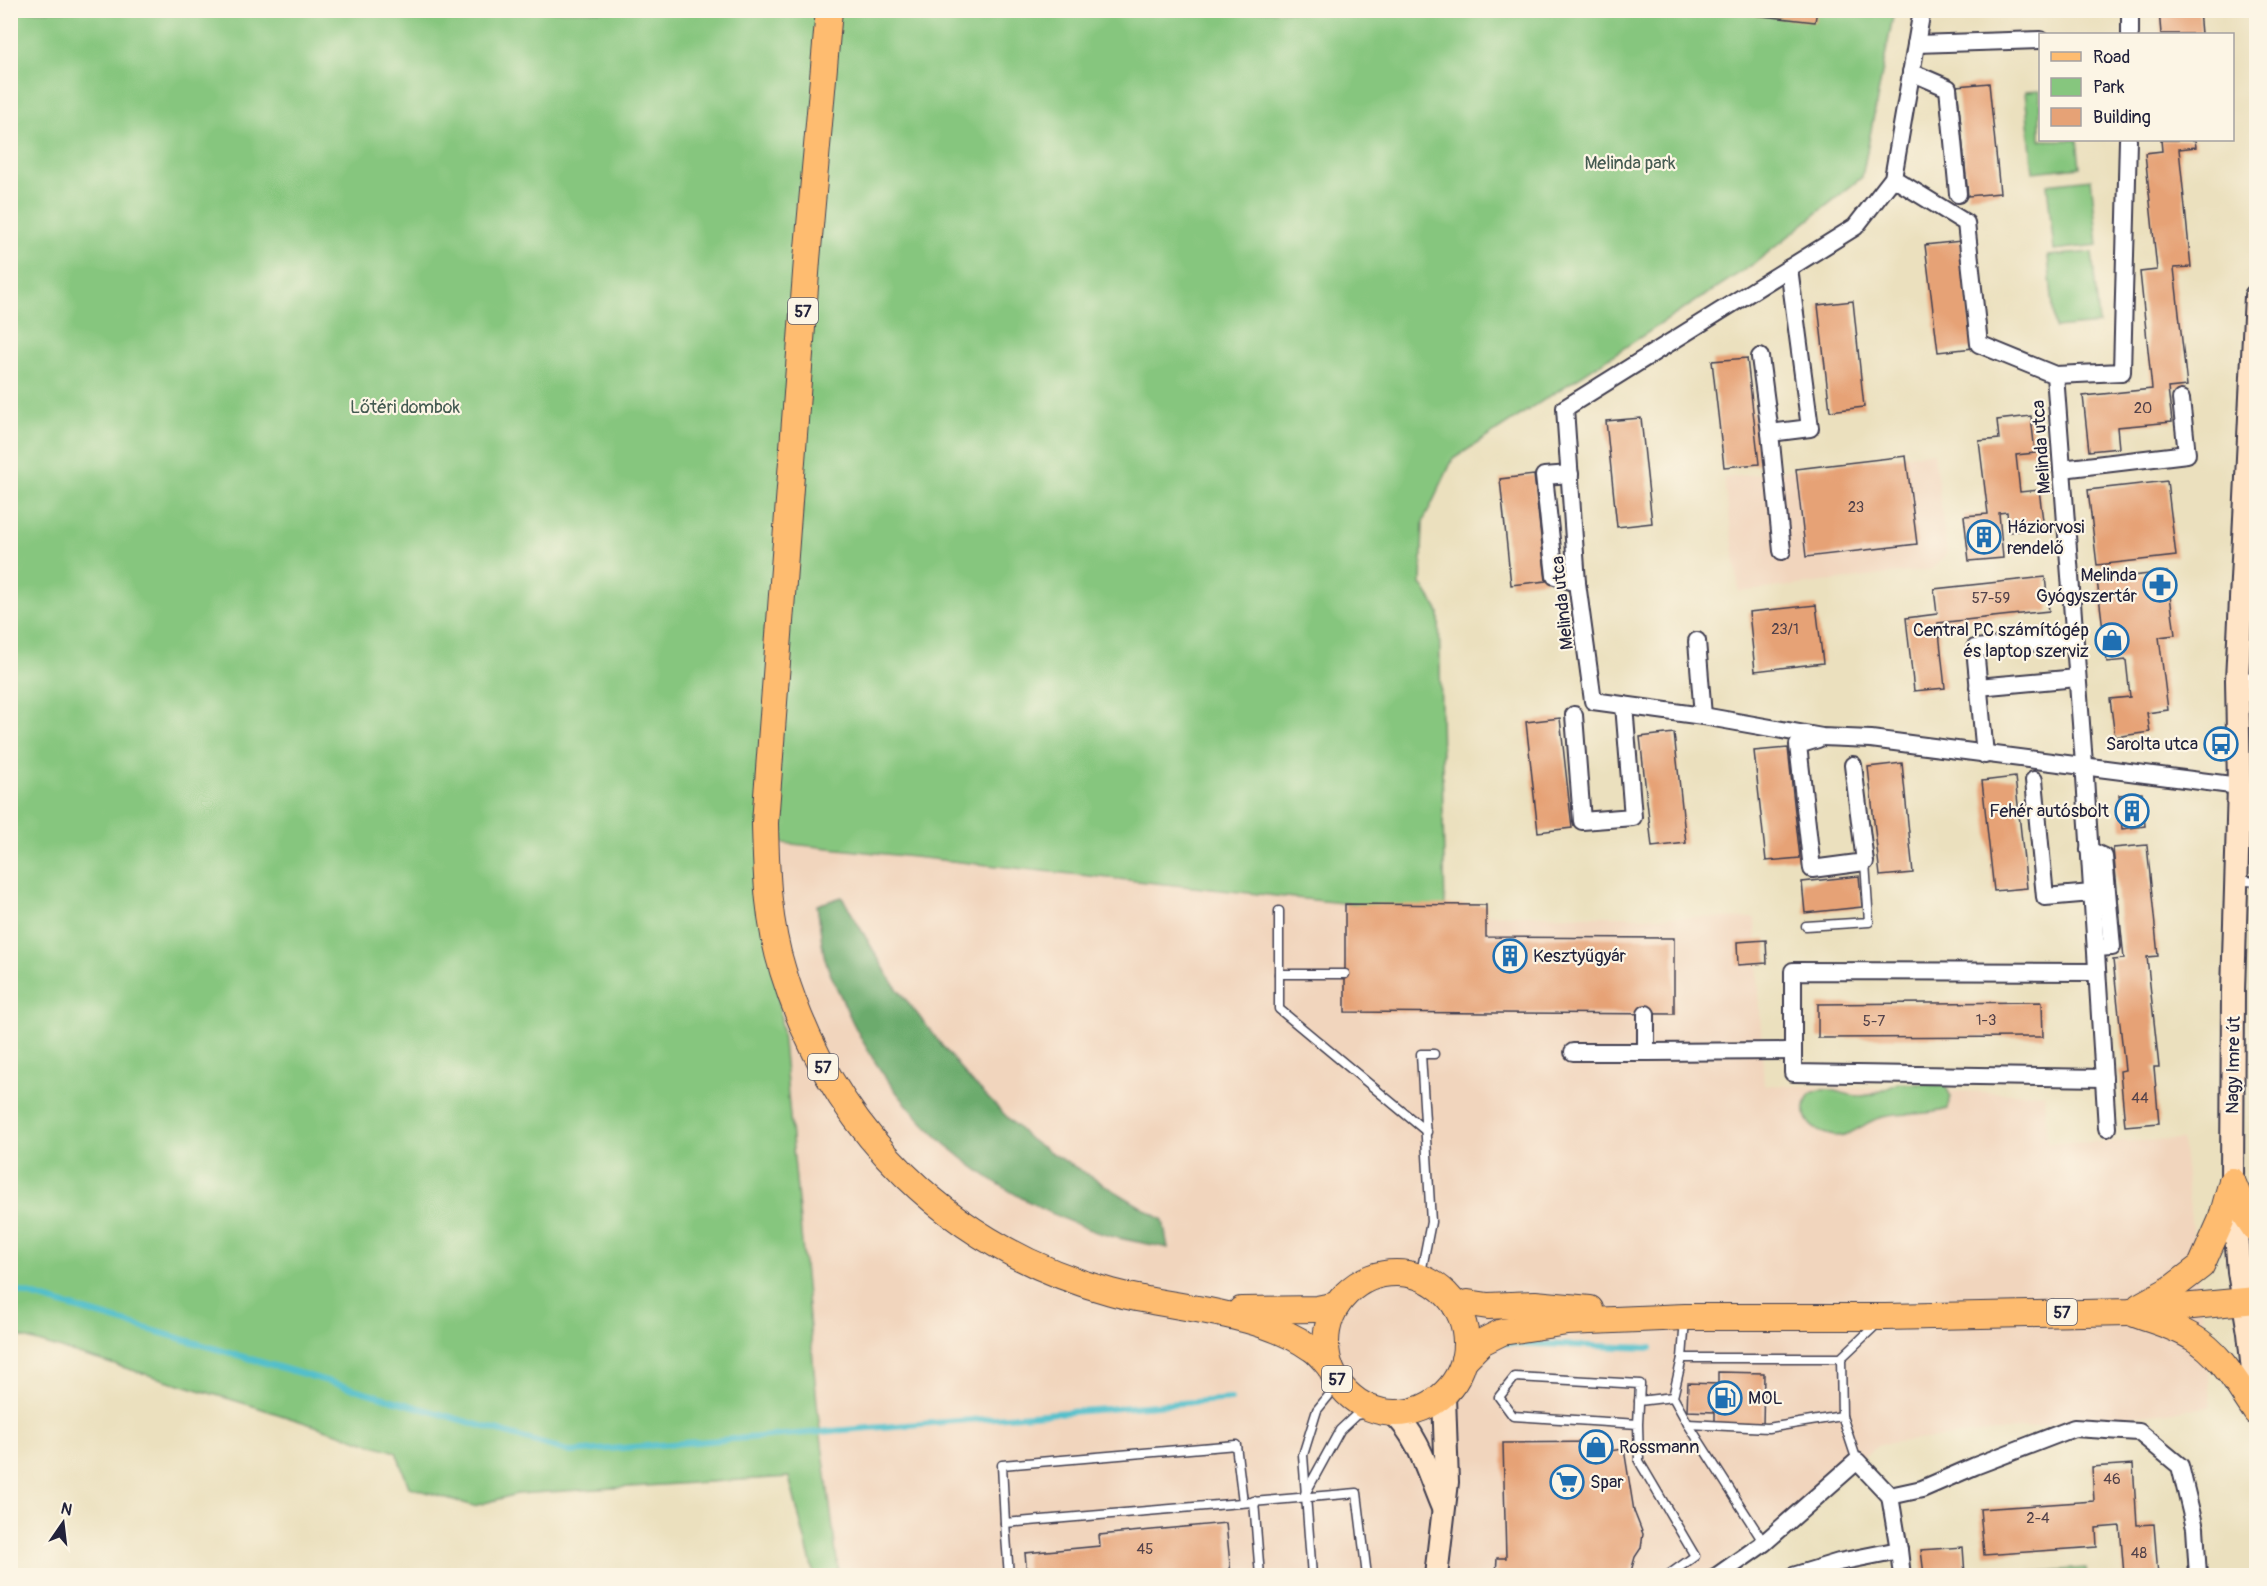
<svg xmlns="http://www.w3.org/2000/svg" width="2267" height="1586" font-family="Pangolin,sans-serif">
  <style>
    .built { fill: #f1d5bd }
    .green { fill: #86c67e; stroke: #54745c; stroke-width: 1.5 }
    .forest { fill: #6cab6d; stroke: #476654; stroke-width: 1.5 }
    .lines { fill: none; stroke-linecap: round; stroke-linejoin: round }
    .stream { stroke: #52bfcb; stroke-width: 6 }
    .building { fill: #e6a276 }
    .lane-casing { stroke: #403e4f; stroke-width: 11 }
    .street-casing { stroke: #403e4f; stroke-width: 20 }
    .secondary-casing { stroke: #403e4f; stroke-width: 26 }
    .primary-casing { stroke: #403e4f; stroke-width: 28 }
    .lane { stroke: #fff; stroke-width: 8 }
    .street { stroke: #fff; stroke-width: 16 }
    .secondary { stroke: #ffe4c6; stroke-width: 22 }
    .primary { stroke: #febc70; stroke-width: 26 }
    .labels { text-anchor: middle; stroke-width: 4.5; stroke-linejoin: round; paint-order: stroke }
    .number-label { font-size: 15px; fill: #53424a }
    .shield { fill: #fcf5e5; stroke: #63616e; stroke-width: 1.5 }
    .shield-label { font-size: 16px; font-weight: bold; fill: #22223b }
    .park-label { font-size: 18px; fill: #455b52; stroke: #fcf5e5 }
    .street-label { font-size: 18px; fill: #22223b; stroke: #fcf5e5 }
    .poi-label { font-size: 18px; fill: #22223b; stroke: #fcf5e5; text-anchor: start }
  </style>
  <rect width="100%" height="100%" fill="#fcf5e5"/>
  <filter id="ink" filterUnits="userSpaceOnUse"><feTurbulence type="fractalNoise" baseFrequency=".0167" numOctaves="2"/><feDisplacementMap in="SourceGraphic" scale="12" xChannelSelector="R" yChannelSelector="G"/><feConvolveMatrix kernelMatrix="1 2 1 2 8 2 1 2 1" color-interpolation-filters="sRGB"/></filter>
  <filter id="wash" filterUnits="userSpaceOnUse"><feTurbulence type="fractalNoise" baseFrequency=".008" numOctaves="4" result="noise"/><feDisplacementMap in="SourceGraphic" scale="24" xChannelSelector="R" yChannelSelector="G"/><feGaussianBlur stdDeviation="1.35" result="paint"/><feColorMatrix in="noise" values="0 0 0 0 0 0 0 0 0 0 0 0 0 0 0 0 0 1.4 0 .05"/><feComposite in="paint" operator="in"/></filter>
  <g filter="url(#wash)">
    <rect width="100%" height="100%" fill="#ebe0be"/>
    <g class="built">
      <path d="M 1934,452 L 1947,553 L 1933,569 L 1739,592 L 1724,478 Z"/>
      <path d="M 764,841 L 1445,914 L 1755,918 L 1764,1085 L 2044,1094 L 2047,1143 L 2182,1140 L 2212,1407 L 1880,1444 L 1708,1575 L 839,1575 L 818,1413 Z"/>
    </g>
    <g class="green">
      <path d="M 10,11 L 1894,11 L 1862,177 L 1755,263 L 1453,459 L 1423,522 L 1421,584 L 1439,612 L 1445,914 L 764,841 L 818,1413 L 839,1576 L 814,1575 L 789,1477 L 517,1494 L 474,1506 L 409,1487 L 396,1452 L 253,1406 L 11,1334 Z"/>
      <path d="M 2040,91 L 2040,140 L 2077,140 L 2080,167 L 2033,172 L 2025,92 Z"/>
      <path d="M 2091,179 L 2098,245 L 2054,250 L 2047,184 Z"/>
      <path d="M 2092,252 L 2099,324 L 2055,328 L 2048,256 Z"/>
      <path d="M 1898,1083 L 1945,1085 L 1951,1097 L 1947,1109 C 1925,1117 1902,1111 1879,1118 C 1865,1122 1852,1136 1837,1136 C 1817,1134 1800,1123 1806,1102 C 1808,1097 1809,1094 1814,1092 C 1828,1085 1845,1096 1859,1096 C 1873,1096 1886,1089 1898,1083 Z"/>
      <path d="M 2086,1568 L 2087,1575 L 1998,1575 Z"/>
    </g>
    <path class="forest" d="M 842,897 L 892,982 L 967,1077 L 1030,1140 L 1163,1220 L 1168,1248 C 1142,1242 1113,1239 1088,1229 C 977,1186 890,1112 843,1001 C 837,988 829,973 825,959 C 821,942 820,923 817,905 Z"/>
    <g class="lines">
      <g class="stream">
        <path d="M 10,1289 L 571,1452 L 1231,1399"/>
        <path d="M 1506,1343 L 1651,1348"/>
      </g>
    </g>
    <g id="blocks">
      <g class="building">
        <path d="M 1744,10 L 1817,10 L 1815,22 L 1744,14 Z"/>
        <path d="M 2159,10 L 2199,10 L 2201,34 L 2161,34 Z"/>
        <path d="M 1989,83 L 2000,193 L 1968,196 L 1957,86 Z"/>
        <path d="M 2161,140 L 2195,140 L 2196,147 L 2179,149 L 2191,267 L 2174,268 L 2187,386 L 2168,388 L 2172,422 L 2117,427 L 2119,448 L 2089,451 L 2083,396 L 2152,389 L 2140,272 L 2157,270 L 2145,153 L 2162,151 Z"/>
        <path d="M 1961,241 L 1973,348 L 1938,352 L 1925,245 Z"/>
        <path d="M 1853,301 L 1864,407 L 1830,411 L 1818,305 Z"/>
        <path d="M 1747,358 L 1759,464 L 1724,467 L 1712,361 Z"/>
        <path d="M 2031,416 L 2035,453 L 2016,455 L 2020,492 L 2039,490 L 2044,528 L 2009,532 L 2007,512 L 1999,513 L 2003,558 L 1969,561 L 1964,516 L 1988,514 L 1979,441 L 1999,439 L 1997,420 Z"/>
        <path d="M 1641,418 L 1652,523 L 1617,527 L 1606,421 Z"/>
        <path d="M 1906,456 L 1917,544 L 1806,557 L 1796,469 Z"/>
        <path d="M 1534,475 L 1546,581 L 1511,585 L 1500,479 Z"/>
        <path d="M 2167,481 L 2176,556 L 2097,565 L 2088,490 Z"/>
        <path d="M 2167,572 L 2175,635 L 2159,637 L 2168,710 L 2147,713 L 2150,732 L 2115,737 L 2110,699 L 2130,697 L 2126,660 L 2107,662 L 2097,580 Z"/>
        <path d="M 2045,577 L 2049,611 L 1938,623 L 1945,688 L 1914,691 L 1906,618 L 1937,614 L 1934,589 Z"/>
        <path d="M 1816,605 L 1823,663 L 1755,671 L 1749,612 Z"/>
        <path d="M 1560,718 L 1572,828 L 1538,832 L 1526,722 Z"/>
        <path d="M 1674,733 L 1686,843 L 1652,847 L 1640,737 Z"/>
        <path d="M 1788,748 L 1800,858 L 1766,861 L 1754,751 Z"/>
        <path d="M 1902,763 L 1913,873 L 1880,876 L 1868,767 Z"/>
        <path d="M 2015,777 L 2027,888 L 1994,891 L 1982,781 Z"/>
        <path d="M 2142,793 L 2145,826 L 2122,829 L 2119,795 Z"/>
        <path d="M 2147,845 L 2158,956 L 2147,957 L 2159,1067 L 2154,1067 L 2159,1123 L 2125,1126 L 2120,1071 L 2125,1070 L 2113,960 L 2124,959 L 2113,848 Z"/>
        <path d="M 1859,876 L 1862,907 L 1805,913 L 1802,882 Z"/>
        <path d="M 1345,904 L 1486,905 L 1486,937 L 1674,938 L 1674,1014 L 1345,1012 Z"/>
        <path d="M 1766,940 L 1767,963 L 1738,965 L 1737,942 Z"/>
        <path d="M 2042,1002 L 2043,1037 L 1818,1038 L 1818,1004 Z"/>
        <path d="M 1718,1372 L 1764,1373 L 1763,1428 L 1715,1426 L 1715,1412 L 1687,1411 L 1688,1383 L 1718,1384 Z"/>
        <path d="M 1601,1442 L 1601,1452 L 1624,1449 L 1634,1511 L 1643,1534 L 1641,1548 L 1635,1557 L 1630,1575 L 1496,1575 L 1497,1558 L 1506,1558 L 1503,1443 Z"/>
        <path d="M 2133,1464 L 2137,1525 L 2154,1524 L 2158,1575 L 2124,1575 L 2120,1526 L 2096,1528 L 2097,1547 L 1984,1555 L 1980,1509 L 2094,1501 L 2092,1467 Z"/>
        <path d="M 1226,1523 L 1231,1575 L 1027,1575 L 1025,1553 L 1100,1546 L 1099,1535 Z"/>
        <path d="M 1963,1547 L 1965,1575 L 1924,1575 L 1921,1550 Z"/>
      </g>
    </g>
  </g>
  <g filter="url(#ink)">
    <use href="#blocks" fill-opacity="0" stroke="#403e4f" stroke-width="1.5"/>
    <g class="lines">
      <defs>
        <g id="lane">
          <path d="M 2238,880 L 2256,882"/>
          <path d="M 1279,911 L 1279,1009 L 1427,1132"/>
          <path d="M 1806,926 L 1869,922 L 1865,862"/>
          <path d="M 1279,974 L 1345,974"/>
          <path d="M 1420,1278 L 1431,1222 L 1421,1054 L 1434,1054"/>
          <path d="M 1685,1319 L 1682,1358 L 1673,1397 L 1688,1424 L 1764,1543"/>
          <path d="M 1682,1358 L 1841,1358 L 1878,1323"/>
          <path d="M 1841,1358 L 1842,1416 L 1857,1461"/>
          <path d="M 1639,1401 L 1673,1397"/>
          <path d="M 1638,1424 L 1513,1416 L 1499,1397 L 1515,1377 L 1640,1384 L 1638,1424 L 1639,1461 L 1695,1556 L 1667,1576"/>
          <path d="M 1688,1424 L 1768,1428 L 1842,1416"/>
          <path d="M 1305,1494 L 1340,1430 L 1356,1415 L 1379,1411"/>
          <path d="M 1254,1501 L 1260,1576"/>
          <path d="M 1243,1502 L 1236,1445 L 1002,1465 L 1005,1523 L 1357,1493 L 1367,1576"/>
          <path d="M 1005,1523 L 1009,1576"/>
          <path d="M 1312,1576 L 1303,1455 L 1317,1410 L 1339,1383"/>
        </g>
        <g id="street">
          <path d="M 1922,10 L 1893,178 L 1855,227 L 1565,408 L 1577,583 L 1593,701 L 1703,716 L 1822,737 L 1871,739 L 2239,786"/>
          <path d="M 2130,10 L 2130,34"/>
          <path d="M 1916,44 L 2040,40"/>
          <path d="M 1911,72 L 1948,88 L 1958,194"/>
          <path d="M 1893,178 L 1966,223 L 1979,344 L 2055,375 L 2085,777 L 2107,1128"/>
          <path d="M 1760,357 L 1770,433 L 1810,428 L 1789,268"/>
          <path d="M 2055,375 L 2122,372 L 2128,140"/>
          <path d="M 1770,433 L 1782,551"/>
          <path d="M 2062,469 L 2187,454 L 2181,399"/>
          <path d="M 1570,474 L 1544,476 L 1555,576 L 1577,583"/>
          <path d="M 1697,641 L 1703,716"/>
          <path d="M 2237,680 L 2256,681"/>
          <path d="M 1978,687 L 2077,678"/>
          <path d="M 1574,715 L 1582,821 L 1633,817 L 1624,705"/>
          <path d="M 1818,739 L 1798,745 L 1812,869 L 1865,862 L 1853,765"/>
          <path d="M 1985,755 L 1975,648 L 2074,639"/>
          <path d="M 2034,780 L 2045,897 L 2092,893"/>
          <path d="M 2089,850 L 2104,857 L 2112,947 L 2096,948"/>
          <path d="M 2097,972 L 1793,971 L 1793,1073 L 2104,1078"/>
          <path d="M 1646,1014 L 1646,1052 L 1793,1051"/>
          <path d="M 1573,1052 L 1646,1052"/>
          <path d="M 1890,1496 L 1922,1489 L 1975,1466 L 2074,1428 L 2139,1432 L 2180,1466 L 2195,1528 L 2198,1576"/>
          <path d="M 1717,1576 L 1764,1543 L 1857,1461 L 1890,1496 L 1899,1550"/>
          <path d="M 1793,1576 L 1839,1562 L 1899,1550 L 1902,1576"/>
        </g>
        <g id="secondary">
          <path d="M 2256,296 L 2237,680 L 2239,786 L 2233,992 L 2232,1181 L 2239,1272 L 2249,1333 L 2256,1400"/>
          <path d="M 1393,1413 C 1419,1435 1429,1476 1443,1508"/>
          <path d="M 1436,1576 L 1447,1482 L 1444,1397 L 1453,1385"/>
        </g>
        <g id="primary">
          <path d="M 829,10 L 807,260 L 765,823 C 766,873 768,924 783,971 C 832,1131 950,1248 1111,1292 C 1173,1309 1257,1310 1311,1348 C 1318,1352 1324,1360 1330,1367"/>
          <path d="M 2232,1181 L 2246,1215 L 2256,1230"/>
          <circle cx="1396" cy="1343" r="70"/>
          <path d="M 2140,1306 L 2171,1289 L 2201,1266 L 2221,1221 L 2232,1181"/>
          <path d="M 1456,1307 L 1468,1303 L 1488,1306 L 1535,1304 L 1590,1309"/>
          <path d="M 1241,1310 L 1317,1309 L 1337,1305"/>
          <path d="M 2135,1314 C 2154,1321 2174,1326 2192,1337 C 2221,1353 2238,1386 2256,1412"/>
          <path d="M 1464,1360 L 1482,1342 L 1502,1332 L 1567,1322 L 1685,1317 L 1885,1317 L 2129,1312 L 2256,1300"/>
        </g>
      </defs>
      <use href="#lane" class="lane-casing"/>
      <use href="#street" class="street-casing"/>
      <use href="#secondary" class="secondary-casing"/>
      <use href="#primary" class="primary-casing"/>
      <use href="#lane" class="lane"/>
      <use href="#street" class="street"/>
      <use href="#secondary" class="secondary"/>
      <use href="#primary" class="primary"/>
    </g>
  </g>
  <defs>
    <symbol id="building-ring" viewBox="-11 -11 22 22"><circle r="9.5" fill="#fcf5e5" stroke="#1f6fb2" stroke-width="1.5"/><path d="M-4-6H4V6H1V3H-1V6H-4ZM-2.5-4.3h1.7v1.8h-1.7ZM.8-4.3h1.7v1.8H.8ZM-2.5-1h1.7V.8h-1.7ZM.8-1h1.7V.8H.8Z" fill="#1f6fb2"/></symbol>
    <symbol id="pharmacy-ring" viewBox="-11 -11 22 22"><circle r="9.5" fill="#fcf5e5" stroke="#1f6fb2" stroke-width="1.5"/><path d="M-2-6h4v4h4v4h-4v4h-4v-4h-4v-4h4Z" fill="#1f6fb2"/></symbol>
    <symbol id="shop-ring" viewBox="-11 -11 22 22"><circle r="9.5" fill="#fcf5e5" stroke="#1f6fb2" stroke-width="1.5"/><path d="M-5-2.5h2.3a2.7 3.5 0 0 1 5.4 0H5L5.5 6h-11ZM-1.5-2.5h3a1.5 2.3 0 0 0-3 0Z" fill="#1f6fb2"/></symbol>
    <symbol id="bus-ring" viewBox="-11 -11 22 22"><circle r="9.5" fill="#fcf5e5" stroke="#1f6fb2" stroke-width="1.5"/><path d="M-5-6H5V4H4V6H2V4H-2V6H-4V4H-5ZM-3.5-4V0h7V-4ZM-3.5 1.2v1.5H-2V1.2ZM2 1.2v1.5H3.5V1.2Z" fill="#1f6fb2"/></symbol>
    <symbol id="fuel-ring" viewBox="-11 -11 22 22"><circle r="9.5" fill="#fcf5e5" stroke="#1f6fb2" stroke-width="1.5"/><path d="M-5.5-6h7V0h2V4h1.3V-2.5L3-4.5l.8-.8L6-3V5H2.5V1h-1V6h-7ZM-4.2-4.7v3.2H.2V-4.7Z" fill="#1f6fb2"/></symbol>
    <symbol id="supermarket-ring" viewBox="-11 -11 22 22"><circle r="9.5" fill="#fcf5e5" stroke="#1f6fb2" stroke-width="1.5"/><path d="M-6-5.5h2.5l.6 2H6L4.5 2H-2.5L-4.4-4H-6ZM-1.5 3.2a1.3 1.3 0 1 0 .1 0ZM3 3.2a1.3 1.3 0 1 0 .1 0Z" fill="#1f6fb2"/></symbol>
  </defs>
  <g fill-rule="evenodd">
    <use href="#building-ring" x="1965" y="518" width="38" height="38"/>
    <use href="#pharmacy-ring" x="2141" y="566" width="38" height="38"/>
    <use href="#shop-ring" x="2093" y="621" width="38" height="38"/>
    <use href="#bus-ring" x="2202" y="725" width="38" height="38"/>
    <use href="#building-ring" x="2113" y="792" width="38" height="38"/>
    <use href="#building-ring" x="1491" y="937" width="38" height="38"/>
    <use href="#fuel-ring" x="1706" y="1379" width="38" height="38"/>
    <use href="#shop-ring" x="1577" y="1428" width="38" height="38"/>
    <use href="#supermarket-ring" x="1548" y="1463" width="38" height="38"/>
  </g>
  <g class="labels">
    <g class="number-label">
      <text x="2143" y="413">20</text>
      <text x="1856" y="512">23</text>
      <text x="1991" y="603">57-59</text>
      <text x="1785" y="634">23/1</text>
      <text x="1986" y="1025">1-3</text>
      <text x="1874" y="1026">5-7</text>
      <text x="2140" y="1103">44</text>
      <text x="2112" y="1484">46</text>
      <text x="2038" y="1523">2-4</text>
      <text x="1145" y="1554">45</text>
      <text x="2139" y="1558">48</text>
    </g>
    <g class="shield">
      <rect x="788" y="298" width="30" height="26" rx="4.5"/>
      <rect x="808" y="1054" width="30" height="26" rx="4.5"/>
      <rect x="2047" y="1299" width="30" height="26" rx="4.5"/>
      <rect x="1322" y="1366" width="30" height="26" rx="4.5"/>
    </g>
    <g class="shield-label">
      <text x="803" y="317">57</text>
      <text x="823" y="1073">57</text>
      <text x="2062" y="1318">57</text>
      <text x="1337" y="1385">57</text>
    </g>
    <g class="park-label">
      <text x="1630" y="169">Melinda park</text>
      <text x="405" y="413">Lőtéri dombok</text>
    </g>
    <g class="street-label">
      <text transform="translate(2041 447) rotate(-94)" y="6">Melinda utca</text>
      <text transform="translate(1562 603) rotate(-96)" y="6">Melinda utca</text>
      <text transform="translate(2233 1065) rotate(-89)" y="6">Nagy Imre út</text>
    </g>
    <g class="poi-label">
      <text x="2007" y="533">Háziorvosi<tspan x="2007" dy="21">rendelő</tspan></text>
      <text x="2137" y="581" text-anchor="end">Melinda<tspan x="2137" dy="21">Gyógyszertár</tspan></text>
      <text x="2089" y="636" text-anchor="end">Central PC számítógép<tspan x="2089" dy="21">és laptop szerviz</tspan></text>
      <text x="2198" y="750" text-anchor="end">Sarolta utca</text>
      <text x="2109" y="817" text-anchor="end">Fehér autósbolt</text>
      <text x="1533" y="962">Kesztyűgyár</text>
      <text x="1748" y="1404">MOL</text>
      <text x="1619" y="1453">Rossmann</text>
      <text x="1590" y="1488">Spar</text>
    </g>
  </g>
  <rect width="2267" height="1586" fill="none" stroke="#fcf5e5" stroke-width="36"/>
  <rect x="2039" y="33" width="195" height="108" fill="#fcf5e5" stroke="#a5a1a1" stroke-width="1.5"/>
  <rect x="2051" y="52" width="30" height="9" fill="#febc70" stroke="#a5a1a1" stroke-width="1.5"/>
  <text x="2093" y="63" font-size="18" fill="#22223b">Road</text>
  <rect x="2051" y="78" width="30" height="18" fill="#86c67e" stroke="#a5a1a1" stroke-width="1.5"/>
  <text x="2093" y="93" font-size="18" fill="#22223b">Park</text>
  <rect x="2051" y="108" width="30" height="18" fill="#e6a276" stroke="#a5a1a1" stroke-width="1.5"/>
  <text x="2093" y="123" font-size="18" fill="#22223b">Building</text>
  <g transform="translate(63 1523) rotate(14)" stroke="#fcf5e5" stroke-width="4.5" paint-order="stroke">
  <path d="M0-4.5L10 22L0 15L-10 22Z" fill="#22223b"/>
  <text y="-9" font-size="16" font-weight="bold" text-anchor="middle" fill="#22223b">N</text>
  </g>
</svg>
